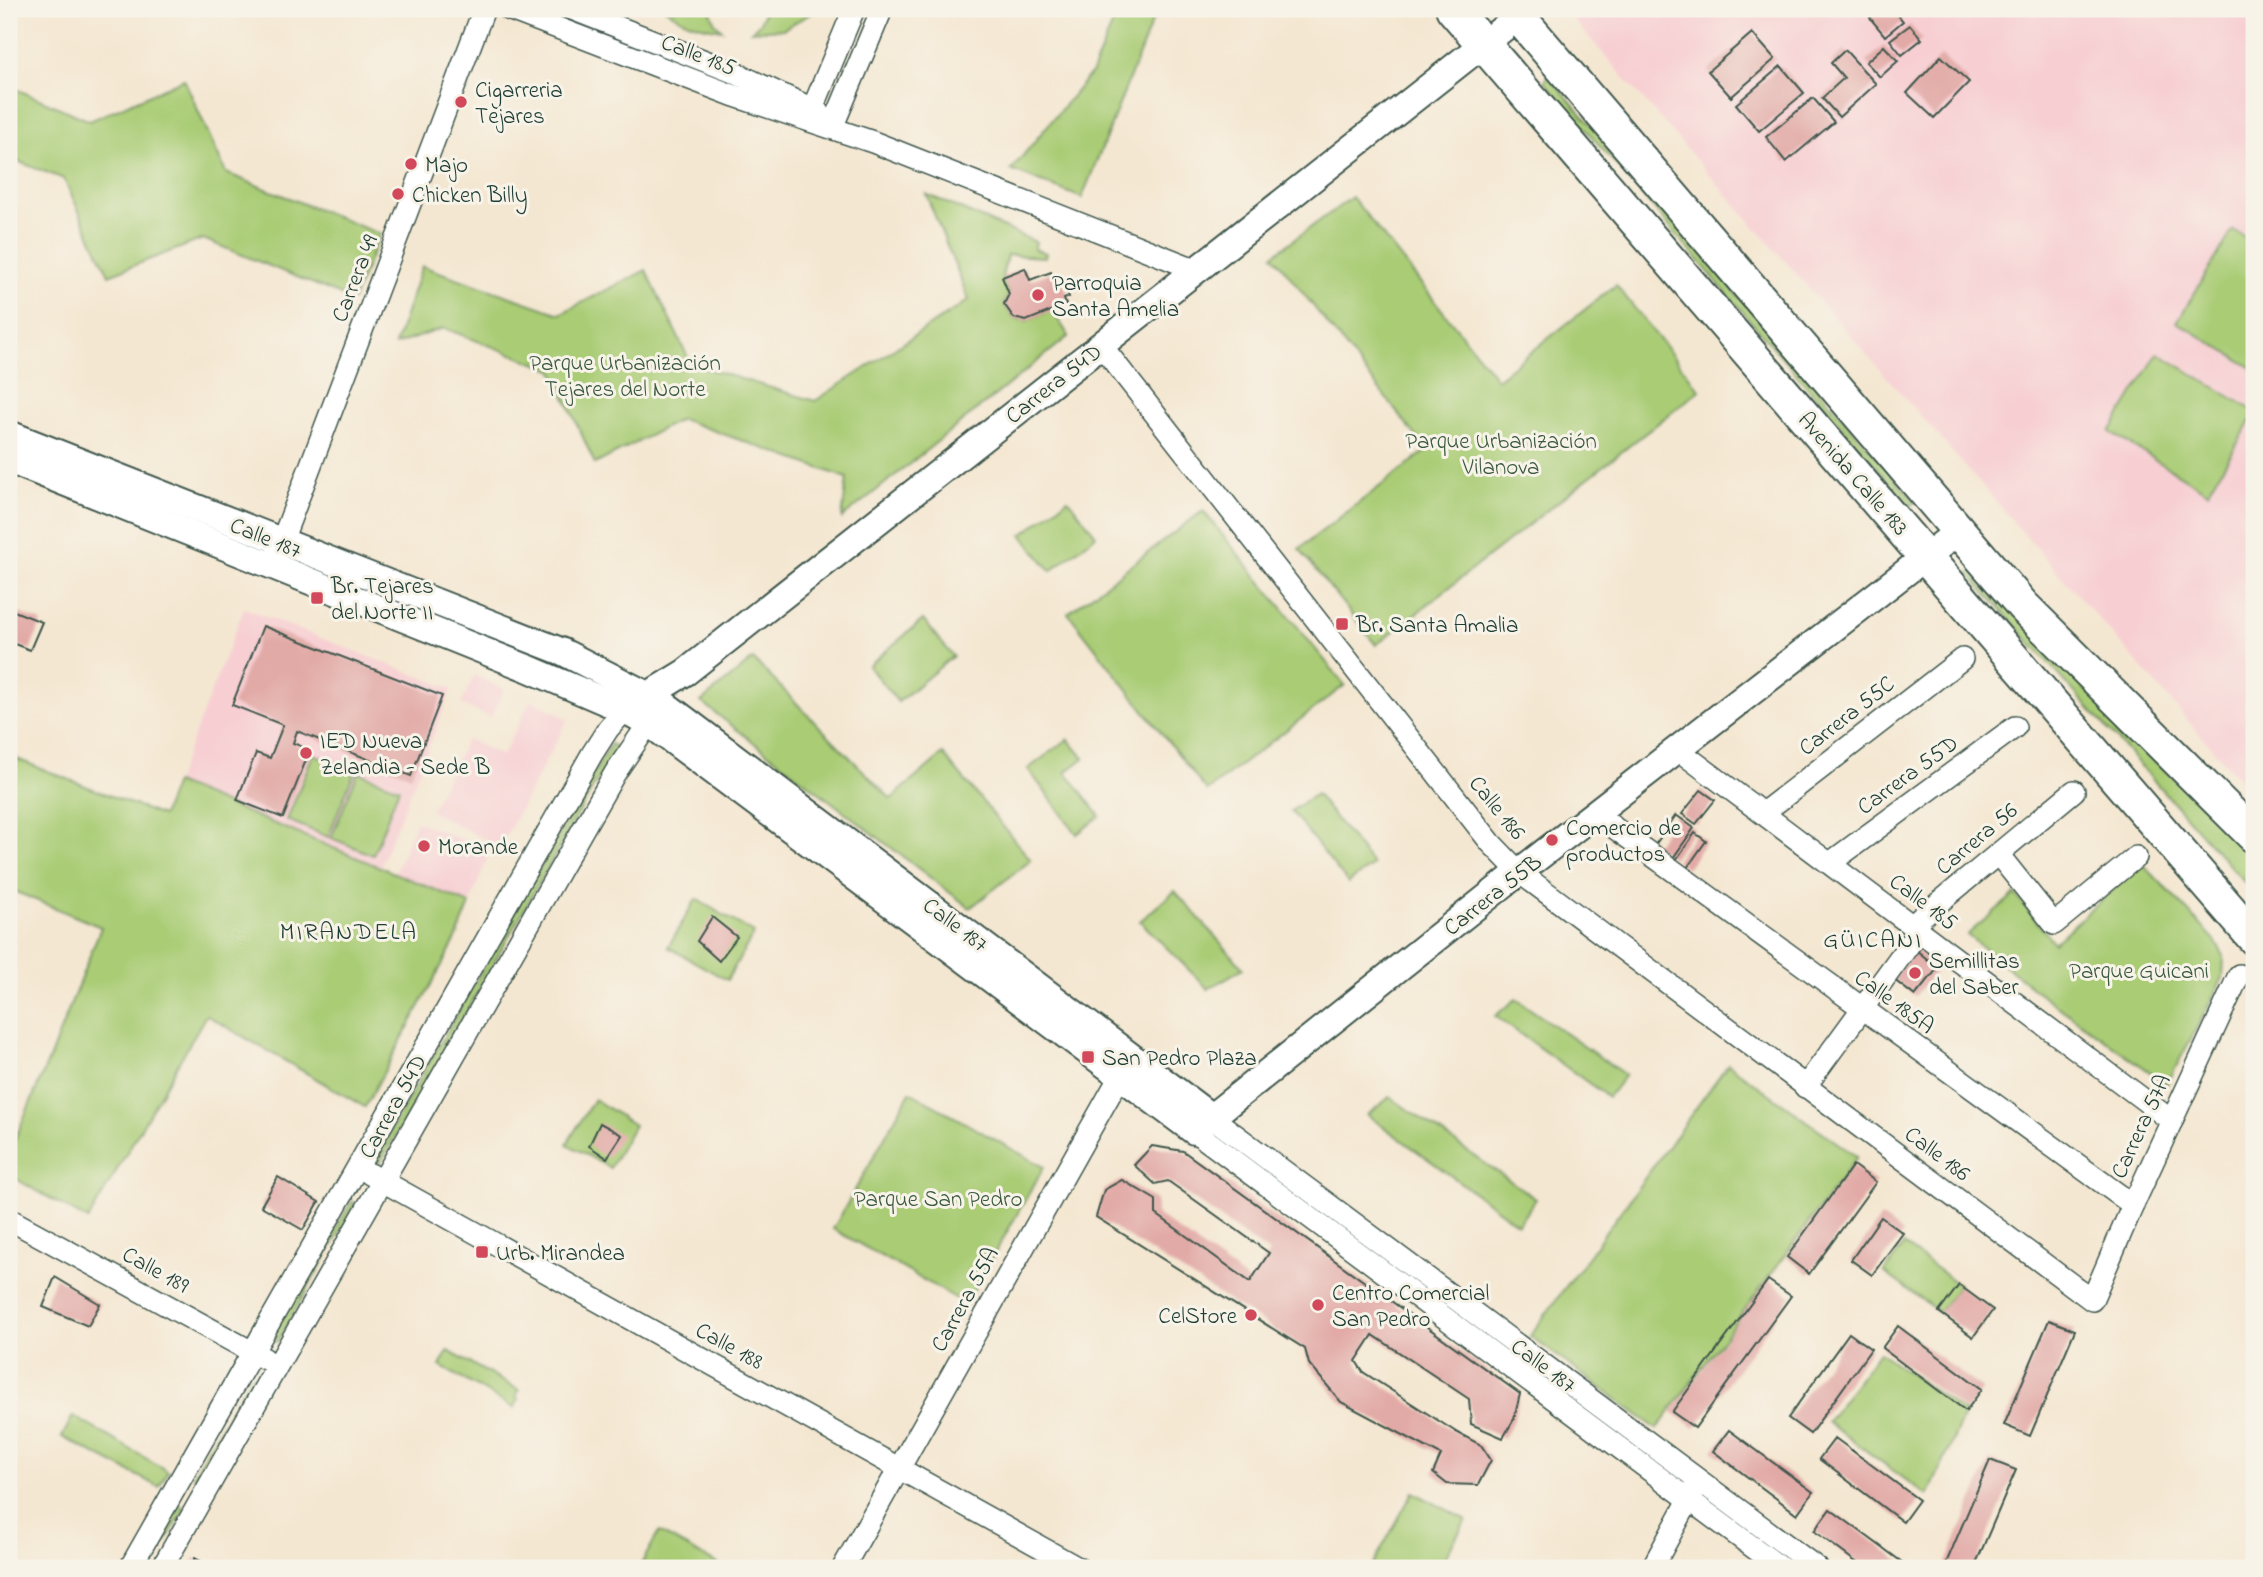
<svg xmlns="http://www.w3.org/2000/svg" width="2263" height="1577" font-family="'Indie Flower',sans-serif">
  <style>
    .built { fill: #f7cfd3 }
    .green { fill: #a9cc75; stroke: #648454; stroke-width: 2 }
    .building { fill: #e2aaa7 }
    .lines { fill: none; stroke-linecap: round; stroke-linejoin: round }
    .minor-casing { stroke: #3f564c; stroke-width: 24 }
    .tertiary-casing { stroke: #3f564c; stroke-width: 30 }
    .primary-casing { stroke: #3f564c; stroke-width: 37 }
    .minor { stroke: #fff; stroke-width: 21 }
    .tertiary { stroke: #fff; stroke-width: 26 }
    .primary { stroke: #fff; stroke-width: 33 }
    .poi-dot { fill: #d1495b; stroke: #f7f3e8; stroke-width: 2.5 }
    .labels { text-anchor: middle; stroke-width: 6; stroke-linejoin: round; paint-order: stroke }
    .street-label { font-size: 23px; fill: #1f3d34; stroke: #f7f3e8 }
    .poi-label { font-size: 23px; fill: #1f3d34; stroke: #f7f3e8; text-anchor: start }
    .park-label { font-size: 23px; fill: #3b5a41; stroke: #f7f3e8 }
    .neighbourhood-label { font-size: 24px; letter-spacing: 2px; fill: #1f3d34; stroke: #f7f3e8 }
  </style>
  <rect width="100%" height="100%" fill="#f7f3e8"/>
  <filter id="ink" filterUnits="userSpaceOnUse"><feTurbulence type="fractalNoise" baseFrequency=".0143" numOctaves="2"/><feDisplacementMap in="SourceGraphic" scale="14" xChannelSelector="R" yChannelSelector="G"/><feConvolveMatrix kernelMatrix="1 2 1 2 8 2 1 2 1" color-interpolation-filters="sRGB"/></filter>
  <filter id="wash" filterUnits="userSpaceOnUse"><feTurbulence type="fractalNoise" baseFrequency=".00686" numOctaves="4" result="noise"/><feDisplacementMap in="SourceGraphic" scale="28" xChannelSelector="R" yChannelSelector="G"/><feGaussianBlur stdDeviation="1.57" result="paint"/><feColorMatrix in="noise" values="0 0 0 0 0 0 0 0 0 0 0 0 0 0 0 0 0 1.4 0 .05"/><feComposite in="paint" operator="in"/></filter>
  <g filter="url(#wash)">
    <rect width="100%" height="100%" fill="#f4e7d1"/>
    <g class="built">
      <path d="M 1564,9 L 2254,9 L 2254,796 Z"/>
      <path d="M 244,608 L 452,689 L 380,867 L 175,783 Z"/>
      <path d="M 474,675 L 504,689 L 491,718 L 461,704 Z"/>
      <path d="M 531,700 L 568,719 L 500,847 L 430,811 L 467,739 L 502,756 Z"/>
      <path d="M 416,821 L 490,851 L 470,904 L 395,873 Z"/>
    </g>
    <g class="green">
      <path d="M 666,9 L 710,9 L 715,23 L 722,30 C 700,26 683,23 666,9 Z"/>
      <path d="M 765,9 L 819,9 L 783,29 L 751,31 L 760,23 Z"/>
      <path d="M 1119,9 L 1157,9 L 1082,198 L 1011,170 L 1092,72 Z"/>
      <path d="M 1549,76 L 1915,502 L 1910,506 L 1544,81 Z"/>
      <path d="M 184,79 L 226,173 L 380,234 L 353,300 L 203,239 L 109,275 L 64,179 L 9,158 L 9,86 L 90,121 Z"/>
      <path d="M 926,194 L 1036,242 L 1034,249 L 1046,253 L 1045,257 L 1007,255 L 1002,277 L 1009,294 L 1004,304 L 1014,318 L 1026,321 L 1052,310 L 1069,336 L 842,518 L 847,478 L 681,419 L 595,464 L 553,370 L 444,328 L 395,345 L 422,266 L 560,314 L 646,270 L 691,364 L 815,401 L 969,300 Z"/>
      <path d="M 1352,197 L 1497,379 L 1616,285 L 1700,390 L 1376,645 L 1299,549 L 1427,450 L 1273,255 Z"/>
      <path d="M 2233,230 L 2254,242 L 2254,369 L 2177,322 Z"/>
      <path d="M 2158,353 L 2254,411 L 2254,416 L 2208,492 L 2110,432 Z"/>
      <path d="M 1068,499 L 1096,535 L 1051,571 L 1022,535 Z"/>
      <path d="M 1203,511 L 1345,685 L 1207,791 L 1068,613 Z"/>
      <path d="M 1974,569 L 2128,733 L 2254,856 L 2254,893 L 1969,574 Z"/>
      <path d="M 923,620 L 953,656 L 898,702 L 868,666 Z"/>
      <path d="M 753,659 L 891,799 L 943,754 L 1031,860 L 970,908 L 701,702 Z"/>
      <path d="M 1068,739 L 1084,758 L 1066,772 L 1100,816 L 1077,834 L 1028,769 Z"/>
      <path d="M 611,744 L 616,747 L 380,1163 L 374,1160 Z"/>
      <path d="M 313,754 L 355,770 L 328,837 L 287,820 Z"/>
      <path d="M 9,756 L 162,816 L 175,783 L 470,904 L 456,939 L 365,1107 L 206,1015 L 88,1220 L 9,1175 L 9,1153 L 50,1057 L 101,927 L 9,889 Z"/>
      <path d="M 358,772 L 399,788 L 373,855 L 331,838 Z"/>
      <path d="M 1316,794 L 1373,865 L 1348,883 L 1291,811 Z"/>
      <path d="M 2142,863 L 2214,939 L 2224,956 L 2223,978 L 2167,1084 L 2043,996 L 1967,935 L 2015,894 L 2054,943 Z"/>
      <path d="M 1175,891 L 1243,968 L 1208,989 L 1140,921 Z"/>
      <path d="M 696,899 L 754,933 L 727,980 L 668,947 Z"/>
      <path d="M 1516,999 L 1625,1075 L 1608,1097 L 1495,1016 Z"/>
      <path d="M 1728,1064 L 1857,1157 L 1657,1429 L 1530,1336 Z"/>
      <path d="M 910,1092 L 1044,1167 L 966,1304 L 833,1229 Z"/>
      <path d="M 1390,1097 L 1536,1199 L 1518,1224 L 1367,1115 Z"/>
      <path d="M 594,1099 L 634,1125 L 610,1168 L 567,1144 Z"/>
      <path d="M 352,1201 L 356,1204 L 277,1342 L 271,1339 Z"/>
      <path d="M 1904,1245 L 1959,1285 L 1939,1312 L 1884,1272 Z"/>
      <path d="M 448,1351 L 519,1390 L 516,1397 L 519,1399 L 514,1408 L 440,1366 Z"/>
      <path d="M 1879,1352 L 1965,1413 L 1928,1496 L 1827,1422 Z"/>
      <path d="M 251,1375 L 258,1380 L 200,1480 L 193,1476 Z"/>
      <path d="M 73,1416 L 168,1471 L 159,1487 L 62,1437 Z"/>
      <path d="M 1413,1492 L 1466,1520 L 1439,1568 L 1371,1568 Z"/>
      <path d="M 178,1504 L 185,1508 L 150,1568 L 142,1568 Z"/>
      <path d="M 659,1532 L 725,1568 L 639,1568 Z"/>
    </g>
    <g id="blocks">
      <g class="building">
        <rect x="1745" y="9" width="29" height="5"/>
        <path d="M 1881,9 L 1893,9 L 1903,21 L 1885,36 L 1870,18 Z"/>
        <path d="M 1910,25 L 1922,39 L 1902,55 L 1890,40 Z"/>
        <path d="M 1752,33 L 1775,59 L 1731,97 L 1708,71 Z"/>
        <path d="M 1884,46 L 1898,61 L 1880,77 L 1866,62 Z"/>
        <path d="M 1845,50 L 1876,84 L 1839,117 L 1822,98 L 1844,78 L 1831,63 Z"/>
        <path d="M 1941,56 L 1969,82 L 1934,118 L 1907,93 Z"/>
        <path d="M 1781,66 L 1804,93 L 1759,131 L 1736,104 Z"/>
        <path d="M 1813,98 L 1834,122 L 1786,162 L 1766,137 Z"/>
        <path d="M 1025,268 L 1030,280 L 1051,272 L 1054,280 L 1061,277 L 1069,297 L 1064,299 L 1066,305 L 1026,321 L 1014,318 L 1004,304 L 1009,294 L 1002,277 Z"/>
        <path d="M 9,609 L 42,622 L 30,650 L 9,642 Z"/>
        <path d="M 263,626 L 442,696 L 411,776 L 297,731 L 293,743 L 310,750 L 283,818 L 237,800 L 256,753 L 270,758 L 283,725 L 232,705 Z"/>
        <path d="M 1701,790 L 1715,800 L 1696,824 L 1682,814 Z"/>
        <path d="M 1676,815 L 1694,828 L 1673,858 L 1655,845 Z"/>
        <path d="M 1695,833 L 1706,841 L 1687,868 L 1676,860 Z"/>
        <path d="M 712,917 L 737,937 L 719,961 L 697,941 Z"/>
        <path d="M 1916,950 L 1938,968 L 1915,996 L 1893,979 Z"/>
        <path d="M 600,1123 L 622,1135 L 607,1158 L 589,1146 Z"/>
        <path d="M 1152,1146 L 1183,1151 L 1520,1394 L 1514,1419 L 1503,1438 L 1471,1424 L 1469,1399 L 1373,1335 L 1356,1361 L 1363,1372 L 1456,1432 L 1481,1445 L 1491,1460 L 1478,1485 L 1447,1484 L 1433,1473 L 1441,1455 L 1341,1402 L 1309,1364 L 1305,1349 L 1096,1217 L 1104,1190 L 1122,1180 L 1156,1200 L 1156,1214 L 1250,1282 L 1269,1253 L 1168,1181 L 1155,1184 L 1134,1165 Z"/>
        <path d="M 1853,1165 L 1876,1182 L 1809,1274 L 1787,1257 Z"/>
        <path d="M 278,1177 L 319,1202 L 303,1230 L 261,1206 Z"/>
        <path d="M 1881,1217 L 1903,1233 L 1872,1275 L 1851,1260 Z"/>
        <path d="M 55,1277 L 100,1304 L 88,1326 L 43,1307 Z"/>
        <path d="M 1768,1280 L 1791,1296 L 1695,1428 L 1672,1412 Z"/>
        <path d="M 1959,1285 L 1993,1310 L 1973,1337 L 1939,1312 Z"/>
        <path d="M 2049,1320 L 2075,1330 L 2030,1436 L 2004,1425 Z"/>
        <path d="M 1898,1326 L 1982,1389 L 1966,1411 L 1882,1348 Z"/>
        <path d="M 1849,1333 L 1871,1349 L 1810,1434 L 1788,1418 Z"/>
        <path d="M 1729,1430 L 1813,1492 L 1797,1514 L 1713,1451 Z"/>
        <path d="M 1835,1438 L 1919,1500 L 1903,1522 L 1819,1459 Z"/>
        <path d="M 1990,1460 L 2016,1470 L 1974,1568 L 1944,1568 Z"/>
        <path d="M 1830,1509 L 1910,1568 L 1864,1568 L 1814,1531 Z"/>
        <path d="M 195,1558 L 213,1568 L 190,1568 Z"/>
      </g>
    </g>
  </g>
  <g filter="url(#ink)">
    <use href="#blocks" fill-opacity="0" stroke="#3f564c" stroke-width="2"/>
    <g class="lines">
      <defs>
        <g id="minor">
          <path d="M 508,9 L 732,95 L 873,142 L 1197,270"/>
          <path d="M 572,9 L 733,72 L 819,112"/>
          <path d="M 808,120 L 854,9"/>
          <path d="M 832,128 L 882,9"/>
          <path d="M 1101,345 L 1491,843 L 1519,872 L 2092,1300 L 2133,1205 L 2239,975"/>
          <path d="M 277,554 L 484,9"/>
          <path d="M 1677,749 L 2172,1121"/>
          <path d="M 1594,813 L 2133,1205"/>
          <path d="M 1763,813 L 1962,659"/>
          <path d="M 1998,854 L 2054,924 L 2136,857"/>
          <path d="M 1830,863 L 2015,727"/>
          <path d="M 1912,925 L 2074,791"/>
          <path d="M 1805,1087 L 1919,931"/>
          <path d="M 1211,1117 L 1817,1568"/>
          <path d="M 1194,1131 L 1781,1568"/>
          <path d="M 370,1174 L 1078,1568"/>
          <path d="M 9,1219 L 265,1359"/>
          <path d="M 130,1568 L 592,754 L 608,729 L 625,710"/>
          <path d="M 162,1568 L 615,773 L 649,723"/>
          <path d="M 843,1568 L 1127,1064"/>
          <path d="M 1652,1568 L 1695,1489"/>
        </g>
        <g id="tertiary">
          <path d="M 9,434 L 563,652 L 663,703 L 1211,1117"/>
          <path d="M 9,460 L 527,668 L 625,710 L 649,723 L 1194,1131 L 1519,872 L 1959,531"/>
          <path d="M 637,702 L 686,672 L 1519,16"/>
        </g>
        <g id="primary">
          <path d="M 1453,9 L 2254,938"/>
          <path d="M 1512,9 L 2023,606 L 2254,836"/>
        </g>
      </defs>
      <use href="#minor" class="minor-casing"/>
      <use href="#tertiary" class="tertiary-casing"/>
      <use href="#primary" class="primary-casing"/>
      <use href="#minor" class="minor"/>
      <use href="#tertiary" class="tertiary"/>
      <use href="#primary" class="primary"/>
    </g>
  </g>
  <g class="poi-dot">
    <circle cx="461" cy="102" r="7"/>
    <circle cx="411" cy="164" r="7"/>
    <circle cx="398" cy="194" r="7"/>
    <circle cx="1038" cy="295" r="7"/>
    <rect x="310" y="591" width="14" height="14" rx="3.5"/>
    <rect x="1335" y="617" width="14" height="14" rx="3.5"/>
    <circle cx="306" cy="753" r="7"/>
    <circle cx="1552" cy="840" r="7"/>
    <circle cx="424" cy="846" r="7"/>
    <circle cx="1915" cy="973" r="7"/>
    <rect x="1081" y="1050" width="14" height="14" rx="3.5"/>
    <rect x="475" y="1245" width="14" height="14" rx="3.5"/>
    <circle cx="1318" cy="1305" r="7"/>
    <circle cx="1251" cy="1315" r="7"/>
  </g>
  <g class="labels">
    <g class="street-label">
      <text transform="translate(699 54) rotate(21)" y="8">Calle 185</text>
      <text transform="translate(354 278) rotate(-69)" y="8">Carrera 49</text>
      <text transform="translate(1053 383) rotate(-38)" y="8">Carrera 54D</text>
      <text transform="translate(1854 473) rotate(49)" y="8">Avenida Calle 183</text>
      <text transform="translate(266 537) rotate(22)" y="8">Calle 187</text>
      <text transform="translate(1846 715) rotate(-38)" y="8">Carrera 55C</text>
      <text transform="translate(1907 774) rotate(-36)" y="8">Carrera 55D</text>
      <text transform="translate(1498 807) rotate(51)" y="8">Calle 186</text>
      <text transform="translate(1976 838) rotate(-40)" y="8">Carrera 56</text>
      <text transform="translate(1492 894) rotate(-38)" y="8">Carrera 55B</text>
      <text transform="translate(1924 901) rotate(37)" y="8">Calle 185</text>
      <text transform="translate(956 924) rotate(37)" y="8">Calle 187</text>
      <text transform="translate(1895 1001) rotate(36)" y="8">Calle 185A</text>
      <text transform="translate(392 1106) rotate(-61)" y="8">Carrera 54D</text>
      <text transform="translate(2140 1126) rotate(-65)" y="8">Carrera 57A</text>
      <text transform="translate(1938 1153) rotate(37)" y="8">Calle 186</text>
      <text transform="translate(156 1269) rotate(29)" y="8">Calle 189</text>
      <text transform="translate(964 1299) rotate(-61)" y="8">Carrera 55A</text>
      <text transform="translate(730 1345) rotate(29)" y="8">Calle 188</text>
      <text transform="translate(1544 1365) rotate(37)" y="8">Calle 187</text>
    </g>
    <g class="poi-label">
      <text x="475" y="97">Cigarreria<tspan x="475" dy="26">Tejares</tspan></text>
      <text x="425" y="172">Majo</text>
      <text x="412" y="202">Chicken Billy</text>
      <text x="1052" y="290">Parroquia<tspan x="1052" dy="26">Santa Amelia</tspan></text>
      <text x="331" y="593">Br. Tejares<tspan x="331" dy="26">del Norte II</tspan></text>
      <text x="1356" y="632">Br. Santa Amalia</text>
      <text x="320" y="748">IED Nueva<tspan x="320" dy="26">Zelandia - Sede B</tspan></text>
      <text x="1566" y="835">Comercio de<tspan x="1566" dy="26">productos</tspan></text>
      <text x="438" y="854">Morande</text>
      <text x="1929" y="968">Semillitas<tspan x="1929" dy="26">del Saber</tspan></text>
      <text x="1102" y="1065">San Pedro Plaza</text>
      <text x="496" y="1260">Urb. Mirandea</text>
      <text x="1332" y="1300">Centro Comercial<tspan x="1332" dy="26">San Pedro</tspan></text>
      <text x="1237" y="1323" text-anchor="end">CelStore</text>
    </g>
    <g class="park-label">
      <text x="625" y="370">Parque Urbanización<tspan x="625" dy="26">Tejares del Norte</tspan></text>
      <text x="1501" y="448">Parque Urbanización<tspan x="1501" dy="26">Vilanova</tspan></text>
      <text x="2139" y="978">Parque Guicani</text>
      <text x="938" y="1206">Parque San Pedro</text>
    </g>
    <g class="neighbourhood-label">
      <text x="349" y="939">MIRANDELA</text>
      <text x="1873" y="947">GÜICANI</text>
    </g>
  </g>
  <rect width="2263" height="1577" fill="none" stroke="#f7f3e8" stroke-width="35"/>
</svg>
